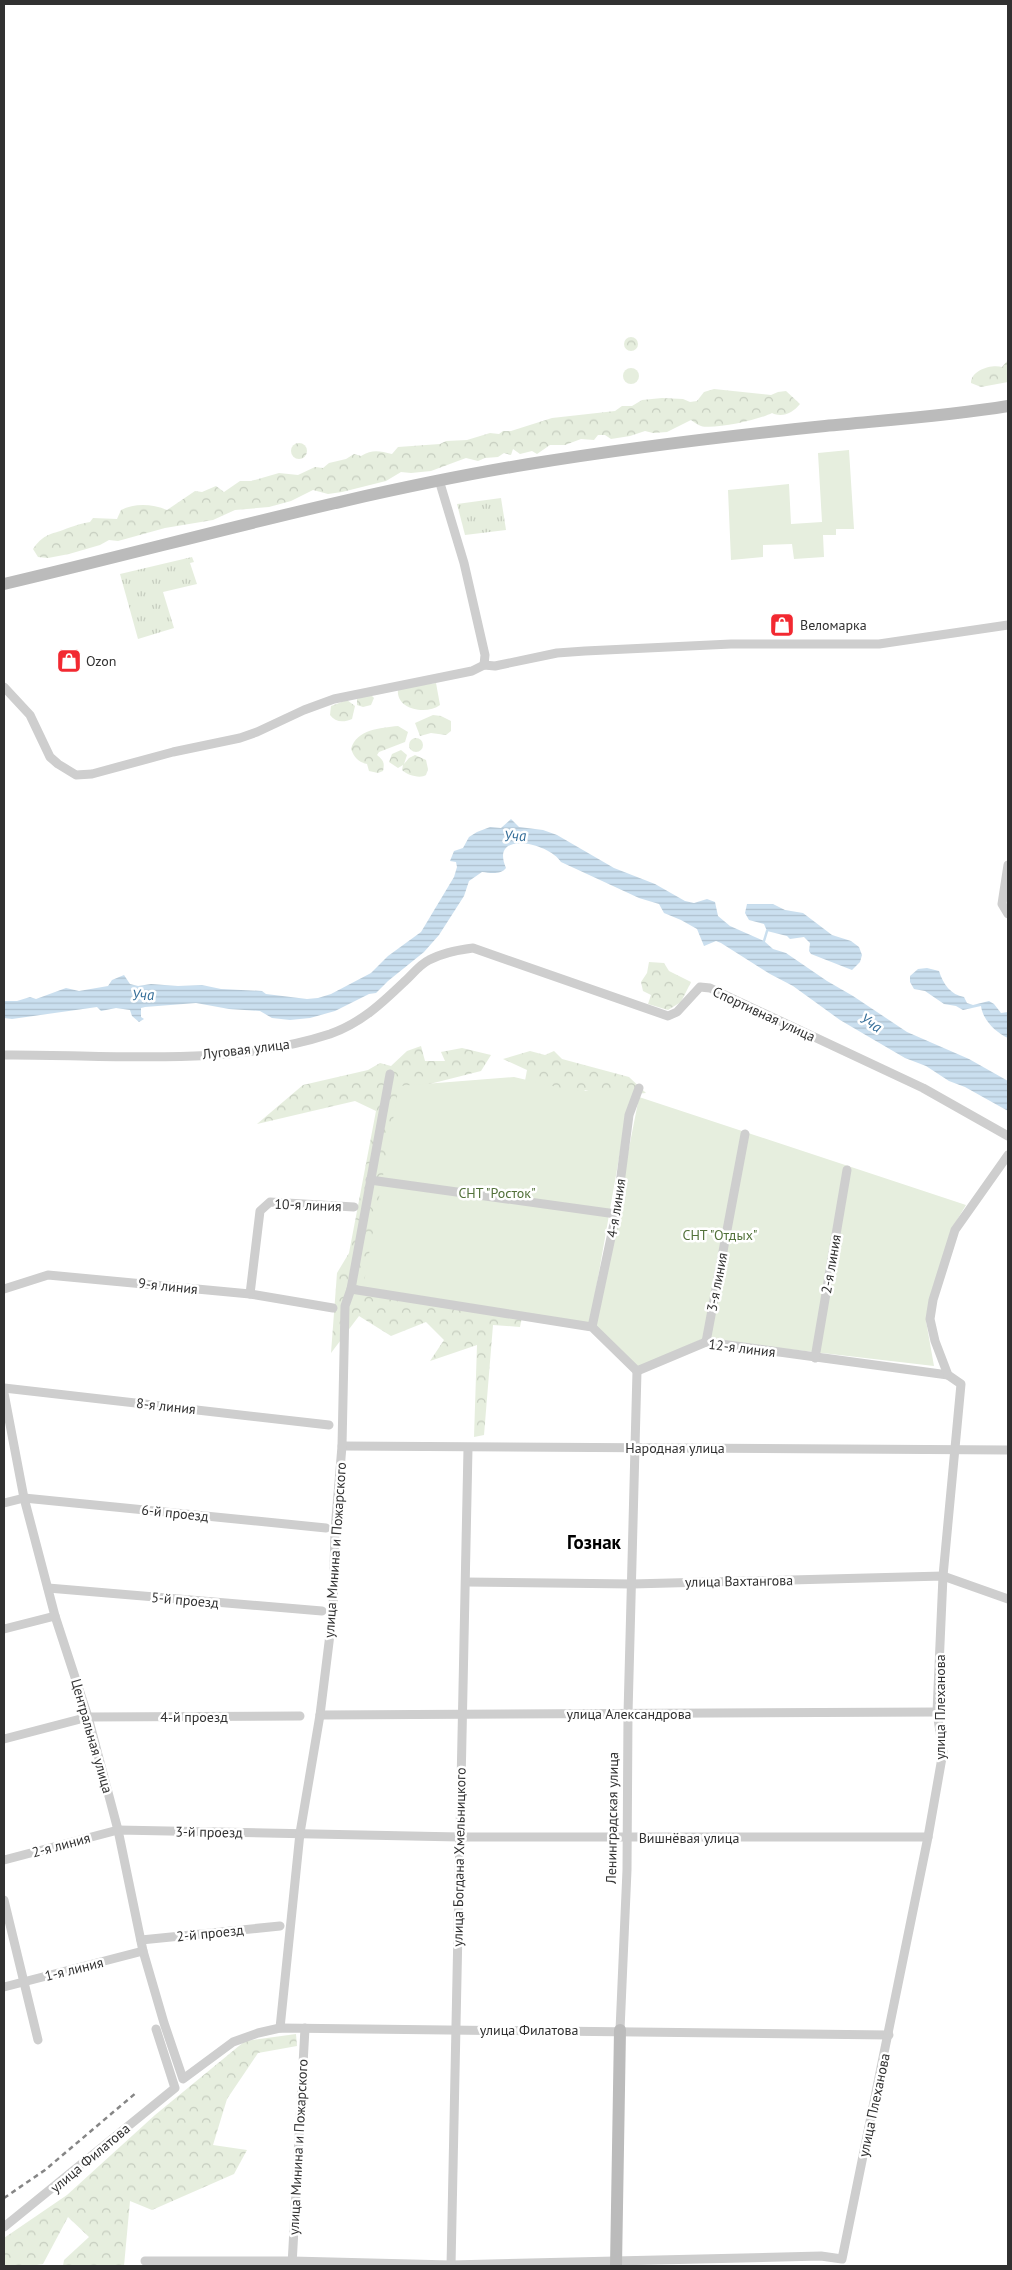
<svg xmlns="http://www.w3.org/2000/svg" width="1012" height="2270" font-family="'PT Sans',sans-serif">
  <style>
    .grass { fill: url(#grass-tufts) }
    .forest { fill: url(#forest-crowns) }
    .garden { fill: #e6eede }
    .water { fill: url(#water-rules) }
    .lines { fill: none; stroke-linecap: round; stroke-linejoin: round }
    .stream { stroke: #cadfef; stroke-width: 2.5 }
    .street { stroke: #cecece; stroke-width: 9 }
    .secondary { stroke: #bbb; stroke-width: 12 }
    .rail { stroke: #868686; stroke-width: 2.5; stroke-dasharray: 5 4; stroke-linecap: butt }
    .labels { text-anchor: middle; stroke-width: 5; stroke-linejoin: round; paint-order: stroke }
    .poi-label { font-size: 14px; fill: #313131; stroke: #fff; text-anchor: start }
    .street-label { font-size: 14px; fill: #313131; stroke: #fff }
    .park-label { font-size: 14px; fill: #52713a; stroke: #fff }
    .water-label { font-size: 15px; font-style: italic; fill: #38709a; stroke: #fff }
    .district-label { font-size: 19px; font-weight: bold; fill: #000; stroke: #fff }
  </style>
  <defs>
    <pattern id="grass-tufts" width="24" height="20" patternUnits="userSpaceOnUse" patternTransform="scale(1.25)"><rect width="24" height="20" fill="#e6eede"/><path d="M3 7l-1-3M5 7V3M7 7l1-3M15 17l-1-3M17 17v-4M19 17l1-3" fill="none" stroke="#c6cdbf"/></pattern>
    <pattern id="forest-crowns" width="20" height="18" patternUnits="userSpaceOnUse" patternTransform="scale(1.25)"><rect width="20" height="18" fill="#e6eede"/><path d="M2 6a3 3 0 1 1 6 0M12 15a3 3 0 1 1 6 0" fill="none" stroke="#c6cdbf"/></pattern>
    <pattern id="water-rules" width="6" height="5" patternUnits="userSpaceOnUse" patternTransform="scale(1.25)"><rect width="6" height="5" fill="#cadfef"/><path d="M0 2.5h6" fill="none" stroke="#aec0cd"/></pattern>
  </defs>
  <rect width="100%" height="100%" fill="#fff"/>
  <g class="grass">
    <path d="M 501,498 L 506,530 L 465,535 L 457,504 Z"/>
    <path d="M 192,557 L 194,562 L 190,563 L 197,584 L 163,592 L 174,628 L 138,639 L 120,574 Z"/>
  </g>
  <g class="forest">
    <circle cx="631" cy="344" r="7"/>
    <path d="M 1008,360 L 1008,382 L 981,387 L 971,383 C 971,370 992,364 1002,367 Z"/>
    <circle cx="631" cy="376" r="8"/>
    <path d="M 714,389 L 771,395 L 778,392 L 786,391 L 800,404 C 793,413 782,418 772,413 C 761,419 714,430 701,426 C 698,425 694,422 691,420 L 667,432 L 653,433 L 645,431 L 630,436 L 611,439 L 605,435 L 598,435 L 594,440 L 581,439 L 565,445 L 550,445 L 537,454 L 532,451 L 520,454 L 513,449 L 511,455 L 504,453 L 498,457 L 485,458 L 478,461 L 466,458 L 431,471 L 411,473 L 401,472 L 386,481 L 342,492 L 328,494 L 313,490 L 291,501 L 269,507 L 235,510 L 213,520 L 165,528 L 118,541 L 109,540 L 100,545 L 69,554 L 48,558 L 38,557 L 33,549 C 43,535 48,535 63,530 C 74,526 79,524 90,522 L 93,518 L 117,519 L 121,510 C 135,503 152,504 167,510 L 195,491 L 202,492 L 216,486 L 224,492 L 240,481 L 251,481 L 279,473 L 298,475 L 315,467 L 323,468 L 329,463 L 346,459 L 354,454 L 361,456 C 373,449 379,451 392,454 L 398,447 L 440,444 L 446,441 L 467,440 L 490,433 L 499,434 L 503,431 L 511,431 L 552,418 L 615,411 L 622,406 L 632,406 L 642,400 L 662,398 L 683,399 L 690,402 L 697,401 L 704,392 Z"/>
    <circle cx="299" cy="451" r="8"/>
    <path d="M 436,683 L 440,705 C 427,715 396,710 398,690 L 413,686 Z"/>
    <path d="M 370,694 L 374,698 L 371,705 L 363,707 L 357,705 L 357,699 Z"/>
    <path d="M 347,700 L 355,706 L 352,719 C 343,723 335,722 330,715 L 331,706 Z"/>
    <path d="M 433,715 L 441,716 L 451,721 L 451,731 L 446,735 L 431,733 L 420,736 L 415,723 Z"/>
    <path d="M 398,726 L 408,732 L 405,742 L 379,752 L 377,755 C 383,760 385,762 383,771 L 378,773 L 369,771 L 367,764 C 358,762 354,757 351,749 C 357,729 380,728 398,726 Z"/>
    <circle cx="416" cy="745" r="7"/>
    <path d="M 401,750 L 407,755 L 404,764 L 409,758 L 415,755 L 426,760 L 428,769 L 426,775 C 420,779 407,775 402,770 L 403,765 L 398,768 L 389,762 L 392,754 Z"/>
    <path d="M 649,962 L 664,963 L 669,971 L 691,982 L 681,1002 L 668,1010 L 648,1004 L 651,995 L 643,991 L 641,982 L 647,973 Z"/>
    <path d="M 421,1046 L 425,1061 L 445,1061 L 441,1052 L 462,1048 L 491,1055 L 481,1071 L 402,1091 L 524,1307 L 520,1327 L 493,1325 L 484,1435 L 474,1437 L 477,1345 L 430,1361 L 444,1340 L 426,1322 L 391,1336 L 359,1316 L 331,1353 L 337,1273 L 349,1253 L 376,1111 L 355,1101 L 257,1124 L 303,1085 L 368,1070 L 380,1063 L 391,1066 L 407,1051 Z"/>
    <path d="M 530,1051 L 545,1055 L 554,1051 L 562,1059 L 629,1077 L 646,1093 L 607,1096 L 585,1090 L 562,1121 L 521,1102 L 527,1070 L 503,1059 Z"/>
    <path d="M 296,2034 L 297,2046 L 258,2053 L 227,2099 L 213,2145 L 247,2150 L 234,2174 L 152,2210 L 130,2201 L 124,2266 L 63,2266 L 64,2260 L 89,2237 L 68,2217 L 43,2264 L 31,2266 L 4,2266 L 4,2238 L 67,2195 L 155,2115 L 245,2041 Z"/>
  </g>
  <g class="garden">
    <path d="M 849,450 L 854,529 L 836,529 L 836,535 L 823,535 L 824,557 L 794,559 L 792,544 L 763,545 L 763,557 L 731,560 L 728,490 L 789,484 L 791,524 L 822,522 L 818,453 Z"/>
    <path d="M 514,1077 L 574,1091 L 634,1090 L 625,1124 L 590,1323 L 363,1288 L 399,1086 Z"/>
    <path d="M 639,1097 L 966,1205 L 951,1230 L 926,1321 L 934,1366 L 702,1339 L 638,1368 L 594,1327 Z"/>
  </g>
  <g class="water">
    <path d="M 511,819 L 519,827 L 543,830 L 557,835 L 614,868 L 655,884 L 685,901 L 694,903 L 707,899 L 715,902 L 718,916 L 730,926 L 764,941 L 773,949 L 786,953 L 827,981 L 853,996 L 907,1032 L 969,1059 L 1008,1081 L 1008,1111 L 965,1087 L 949,1081 L 926,1066 L 905,1058 L 840,1020 L 793,986 L 770,974 L 721,943 L 716,941 L 704,946 L 697,929 L 681,920 L 664,913 L 659,904 L 639,898 L 561,862 C 550,843 489,829 506,868 C 501,875 490,873 482,872 L 469,881 L 464,896 L 439,935 L 424,952 L 388,981 L 376,993 L 369,994 L 335,1011 L 310,1018 L 290,1020 L 272,1018 L 260,1011 L 229,1009 L 196,1003 L 145,1007 L 141,1008 L 141,1017 L 144,1019 L 139,1022 L 132,1016 L 130,1010 L 116,1008 L 101,1011 L 97,1007 L 12,1019 L 4,1018 L 4,1001 L 17,1001 L 30,997 L 36,999 L 66,988 L 79,991 L 108,986 L 112,980 L 124,975 L 130,984 L 138,986 L 151,984 L 178,986 L 202,985 L 221,989 L 262,991 L 266,994 L 307,999 L 318,998 L 331,994 L 371,973 L 388,956 L 421,932 L 454,877 L 457,867 L 456,862 L 450,861 L 454,851 L 463,848 L 469,837 L 477,832 L 490,827 L 501,828 Z"/>
    <path d="M 747,904 L 773,904 L 785,910 L 803,913 L 832,935 L 851,941 L 859,947 L 862,955 L 860,962 L 852,970 L 811,954 L 809,951 L 810,943 L 804,937 L 790,939 L 787,936 L 767,931 L 764,924 L 749,920 L 745,913 Z"/>
    <path d="M 927,968 L 939,971 C 943,984 951,995 964,997 L 967,1003 L 973,1005 L 989,1001 L 994,1004 L 1001,1013 L 1008,1012 L 1008,1038 C 995,1032 983,1020 981,1006 L 963,1010 L 956,1006 L 944,1004 L 925,991 L 914,989 L 910,982 L 910,976 L 918,969 Z"/>
  </g>
  <g class="lines">
    <path class="stream" d="M 764,941 L 767,931"/>
    <g class="street">
      <path d="M 439,480 L 464,563 L 485,655 L 484,665"/>
      <path d="M 4,687 L 30,715 L 50,757 L 58,764 L 76,775 L 92,774 L 173,752 L 240,738 L 257,732 L 304,710 L 334,699 L 472,671 L 484,665 L 495,666 L 557,653 L 585,651 L 731,644 L 879,644 L 1008,625"/>
      <path d="M 1008,865 L 1002,904 L 1008,914"/>
      <path d="M 4,1055 C 111,1054 226,1068 330,1034 C 361,1023 381,1004 404,982 C 412,975 419,965 429,960 C 442,953 458,950 473,948 L 668,1016 L 677,1012 L 700,987 L 710,988 L 923,1088 L 1008,1136"/>
      <path d="M 370,1180 L 616,1214"/>
      <path d="M 4,1289 L 48,1275 L 250,1294 L 333,1308"/>
      <path d="M 351,1289 L 592,1327 L 637,1371 L 706,1342 L 948,1375"/>
      <path d="M 250,1294 L 260,1211 L 270,1202 L 354,1207"/>
      <path d="M 592,1327 L 616,1214 L 629,1115 L 639,1088"/>
      <path d="M 706,1342 L 745,1134"/>
      <path d="M 815,1358 L 847,1170"/>
      <path d="M 4,1388 L 329,1425"/>
      <path d="M 4,1393 L 24,1498 L 55,1616 L 88,1717 L 118,1830 L 143,1951 L 164,2023 L 183,2079 L 233,2042 L 258,2033 L 280,2028 L 889,2035"/>
      <path d="M 342,1446 L 1008,1450"/>
      <path d="M 4,1503 L 24,1498 L 326,1528"/>
      <path d="M 466,1582 L 632,1584 L 943,1576 L 1008,1599"/>
      <path d="M 48,1588 L 322,1611"/>
      <path d="M 4,1629 L 55,1616"/>
      <path d="M 320,1715 L 937,1712"/>
      <path d="M 4,1739 L 88,1717 L 300,1716"/>
      <path d="M 4,1860 L 118,1830 L 459,1837 L 928,1837"/>
      <path d="M 4,1900 L 38,2040"/>
      <path d="M 141,1940 L 280,1926"/>
      <path d="M 4,1987 L 143,1951"/>
      <path d="M 280,2028 L 300,1833 L 320,1715 L 333,1610 L 335,1530 L 342,1446 L 345,1306 L 351,1289 L 390,1074"/>
      <path d="M 620,2030 L 627,1870 L 628,1714 L 637,1371"/>
      <path d="M 4,2227 L 175,2088 L 156,2029"/>
      <path d="M 145,2261 L 292,2261 L 451,2265 L 821,2256 L 842,2259 L 928,1837 L 943,1752 L 937,1712 L 943,1576 L 961,1384 L 948,1375 L 935,1341 L 930,1319 L 933,1300 L 955,1230 L 1008,1155"/>
      <path d="M 292,2265 L 305,2028"/>
      <path d="M 451,2266 L 468,1448"/>
    </g>
    <g class="secondary">
      <path d="M 4,584 C 179,543 352,493 529,464 C 627,448 726,436 825,426 C 886,420 947,416 1008,406"/>
      <path d="M 616,2266 L 620,2030"/>
    </g>
    <path class="rail" d="M 4,2198 L 45,2170 L 137,2092"/>
  </g>
  <defs>
    <symbol id="shop-square" viewBox="-11 -11 22 22"><rect x="-9" y="-9" width="18" height="18" rx="4" fill="#f22931" stroke="#fff"/><path d="M-5-2.5h2.3a2.7 3.5 0 0 1 5.4 0H5L5.5 6h-11ZM-1.5-2.5h3a1.5 2.3 0 0 0-3 0Z" fill="#fff"/></symbol>
  </defs>
  <g fill-rule="evenodd">
    <use href="#shop-square" x="768" y="611" width="28" height="28"/>
    <use href="#shop-square" x="55" y="647" width="28" height="28"/>
  </g>
  <g class="labels">
    <g class="poi-label">
      <text x="800" y="630">Веломарка</text>
      <text x="86" y="666">Ozon</text>
    </g>
    <g class="street-label">
      <text transform="translate(764 1014) rotate(25)" y="5">Спортивная улица</text>
      <text transform="translate(246 1049) rotate(-7)" y="5">Луговая улица</text>
      <text transform="translate(308 1205) rotate(2)" y="5">10-я линия</text>
      <text transform="translate(616 1208) rotate(-81)" y="5">4-я линия</text>
      <text transform="translate(831 1264) rotate(-80)" y="5">2-я линия</text>
      <text transform="translate(717 1282) rotate(-79)" y="5">3-я линия</text>
      <text transform="translate(168 1286) rotate(6)" y="5">9-я линия</text>
      <text transform="translate(742 1348) rotate(7)" y="5">12-я линия</text>
      <text transform="translate(166 1406) rotate(6)" y="5">8-я линия</text>
      <text x="675" y="1453">Народная улица</text>
      <text transform="translate(175 1513) rotate(6)" y="5">6-й проезд</text>
      <text transform="translate(335 1550) rotate(-86)" y="5">улица Минина и Пожарского</text>
      <text transform="translate(739 1581) rotate(-1)" y="5">улица Вахтангова</text>
      <text transform="translate(185 1600) rotate(5)" y="5">5-й проезд</text>
      <text transform="translate(940 1707) rotate(-90)" y="5">улица Плеханова</text>
      <text x="629" y="1719">улица Александрова</text>
      <text x="194" y="1722">4-й проезд</text>
      <text transform="translate(92 1736) rotate(74)" y="5">Центральная улица</text>
      <text transform="translate(612 1818) rotate(-89)" y="5">Ленинградская улица</text>
      <text transform="translate(209 1832) rotate(1)" y="5">3-й проезд</text>
      <text x="689" y="1843">Вишнёвая улица</text>
      <text transform="translate(61 1845) rotate(-15)" y="5">2-я линия</text>
      <text transform="translate(459 1857) rotate(-89)" y="5">улица Богдана Хмельницкого</text>
      <text transform="translate(210 1933) rotate(-6)" y="5">2-й проезд</text>
      <text transform="translate(74 1969) rotate(-14)" y="5">1-я линия</text>
      <text x="529" y="2035">улица Филатова</text>
      <text transform="translate(874 2105) rotate(-78)" y="5">улица Плеханова</text>
      <text transform="translate(298 2147) rotate(-87)" y="5">улица Минина и Пожарского</text>
      <text transform="translate(90 2158) rotate(-40)" y="5">улица Филатова</text>
    </g>
    <g class="park-label">
      <text x="497" y="1198">СНТ "Росток"</text>
      <text x="720" y="1240">СНТ "Отдых"</text>
    </g>
    <g class="water-label">
      <text transform="translate(515 836) rotate(-1)" y="5">Уча</text>
      <text transform="translate(143 995) rotate(-1)" y="5">Уча</text>
      <text transform="translate(871 1023) rotate(32)" y="5">Уча</text>
    </g>
    <g class="district-label">
      <text x="594" y="1549">Гознак</text>
    </g>
  </g>
  <rect width="1012" height="2270" fill="none" stroke="#313131" stroke-width="10"/>
</svg>
